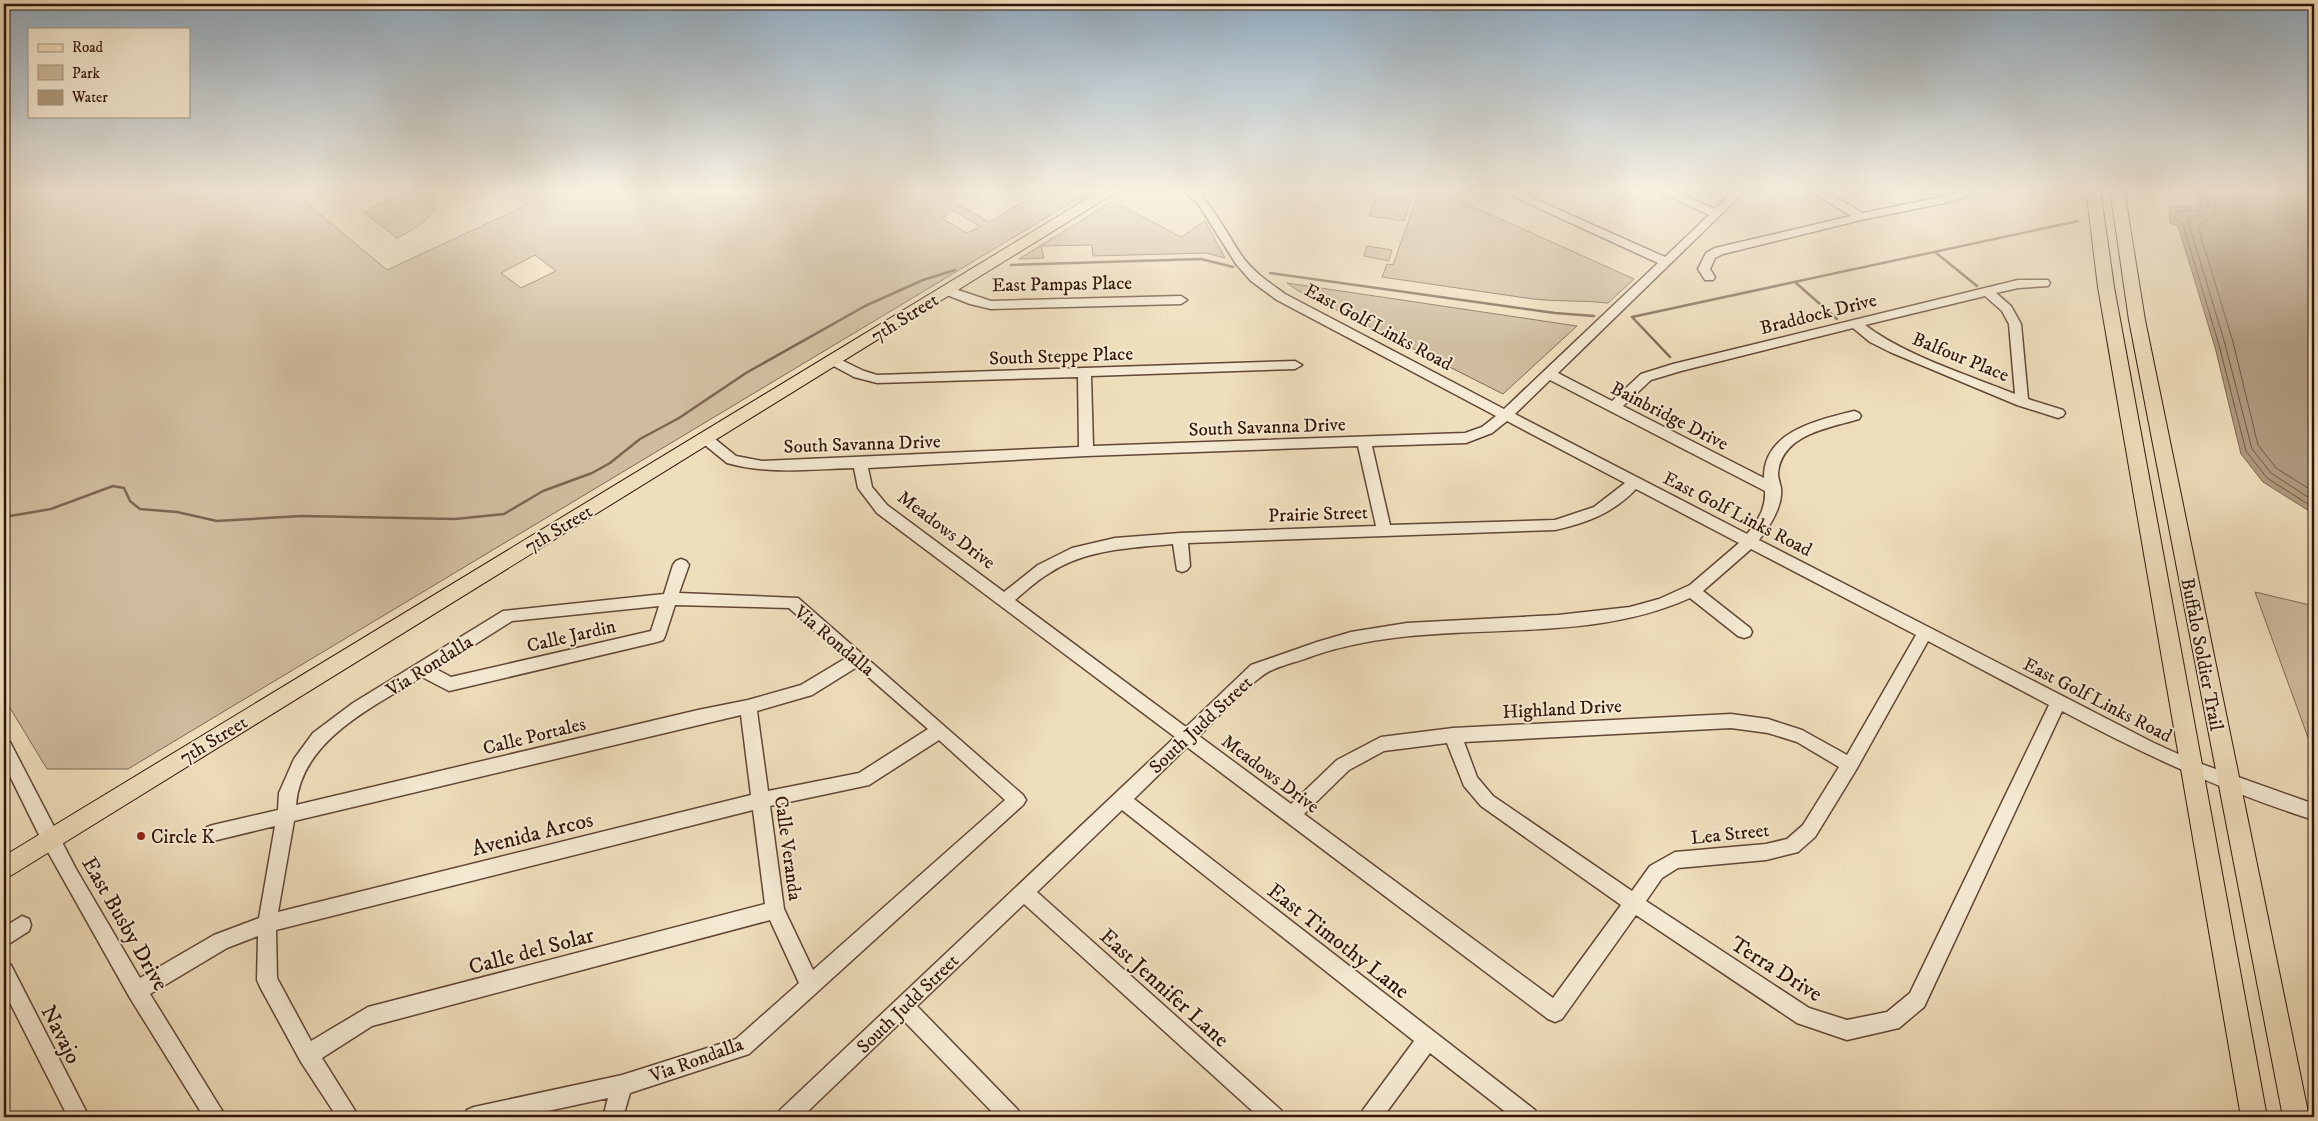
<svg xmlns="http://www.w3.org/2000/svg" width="2318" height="1121" font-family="'IM FELL DW Pica',serif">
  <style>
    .green { fill: #cfbc9e; stroke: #806854; fill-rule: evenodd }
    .water { fill: #af9a7f; stroke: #7d6550 }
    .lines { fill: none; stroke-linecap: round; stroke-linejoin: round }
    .shore { stroke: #705844; stroke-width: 1 }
    .stream { stroke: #7d6550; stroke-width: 2.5 }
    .minor-casing { stroke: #614736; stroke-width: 3 }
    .major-casing { stroke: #321509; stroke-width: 2 }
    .minor { fill: #f5ead3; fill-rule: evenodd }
    .major { fill: #efdebc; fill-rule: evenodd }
    .poi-dot { fill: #8f2418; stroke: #f5ead3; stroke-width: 2 }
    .labels { text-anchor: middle; stroke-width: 4; stroke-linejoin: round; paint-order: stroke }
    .street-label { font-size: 19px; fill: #321509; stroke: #f5ead3 }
    .poi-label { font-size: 19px; fill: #321509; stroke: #f5ead3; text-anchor: start }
    .near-street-label { font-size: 22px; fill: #321509; stroke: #f5ead3 }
  </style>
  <rect width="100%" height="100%" fill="#efdebc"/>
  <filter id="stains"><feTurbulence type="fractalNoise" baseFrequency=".004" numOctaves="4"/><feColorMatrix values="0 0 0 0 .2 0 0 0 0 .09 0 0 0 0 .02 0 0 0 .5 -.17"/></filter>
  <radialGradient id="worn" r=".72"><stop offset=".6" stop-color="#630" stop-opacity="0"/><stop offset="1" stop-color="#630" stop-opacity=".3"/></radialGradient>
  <g class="green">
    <path d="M 4,189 L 290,189 L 387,270 L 527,205 L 503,189 L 963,189 L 948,199 L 989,222 L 1035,195 L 1026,189 L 1094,189 L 128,769 L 47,769 L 4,698 ZM 954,211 L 979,226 L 980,227 L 967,233 L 942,218 ZM 535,255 L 556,271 L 521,288 L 501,273 Z"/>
    <path d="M 412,189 L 430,189 L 435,198 L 436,206 C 428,222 413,230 397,238 L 365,213 L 371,208 Z"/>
    <path d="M 1402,189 L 1434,189 L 1634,279 L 1608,303 C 1583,300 1558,302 1533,299 L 1382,277 L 1387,264 L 1393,265 L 1416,200 Z"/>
    <path d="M 1376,196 L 1411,199 L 1404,221 L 1369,216 Z"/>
    <path d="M 1113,201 L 1181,237 L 1205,221 L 1225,258 L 1206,253 L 1093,256 L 1092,245 L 1041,246 L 1044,258 L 1019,259 Z"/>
    <path d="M 1367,246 L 1392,250 L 1389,261 L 1364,256 Z"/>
    <path d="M 1287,283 L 1577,326 L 1503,394 L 1297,290 Z"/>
    <path d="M 2255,592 L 2314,606 L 2314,754 Z"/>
  </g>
  <path class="water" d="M 2201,189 L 2314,189 L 2314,514 L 2263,482 L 2241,454 L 2215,347 L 2178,226 L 2170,223 L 2169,206 L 2196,206 Z"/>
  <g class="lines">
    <g class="shore">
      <path d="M 2206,189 L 2199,210 L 2177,211 L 2175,218 L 2183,225 L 2219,345 L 2246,451 L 2267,478 L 2314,508"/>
      <path d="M 2212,189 C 2210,204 2205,215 2189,218 L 2188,221 L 2225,344 L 2252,449 L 2271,473 L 2314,501"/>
      <path d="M 2220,189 L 2212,216 L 2198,227 L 2233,342 L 2258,445 L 2276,468 L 2314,492"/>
    </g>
    <g class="stream">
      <path d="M 1935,252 L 1977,286"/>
      <path d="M 1011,265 L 1201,259 L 1233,267"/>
      <path d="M 1270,273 L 1555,313 L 1594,316"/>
      <path d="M 1796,283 L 1837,319"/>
      <path d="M 1632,317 L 2078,221"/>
      <path d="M 1632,317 L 1670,357"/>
      <path d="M 4,517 L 51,509 L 113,486 L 124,488 L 130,501 L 140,509 L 177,512 L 217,521 L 301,516 L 455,519 L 504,514 L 543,491 L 592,473 L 610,463 L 640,439 L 679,418 L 746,373 L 865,306 L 923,280 L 955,270"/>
    </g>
    <defs>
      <g id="minor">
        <path d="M 1182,189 L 1194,189 C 1216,209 1227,235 1244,259 C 1256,274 1270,283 1285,294 L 1504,409 L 1658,263 L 1497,189 L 1512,189 L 1665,257 L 1709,215 L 1653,189 L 1669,189 L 1715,209 L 1735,189 L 1747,189 L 1558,373 L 1612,401 L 1641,374 L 1673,364 L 2018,280 L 2048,280 L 2050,283 L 2048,286 L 2018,288 L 1996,293 L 2011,306 L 2021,324 L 2028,399 L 2063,410 L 2065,413 L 2063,416 L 2058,418 L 2017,405 L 1890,352 L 1870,342 L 1853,328 L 1681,371 L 1651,380 L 1623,406 L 1764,478 C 1763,431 1819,420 1854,411 L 1859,413 L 1861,416 L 1859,419 C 1829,428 1782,434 1778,473 C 1778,479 1780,483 1781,488 C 1783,506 1770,526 1759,540 L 2154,743 L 2196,762 L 2314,804 L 2314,820 C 2225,792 2145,755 2062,711 L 1924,1007 L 1899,1028 L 1847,1040 L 1797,1023 L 1636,915 L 1562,1019 L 1555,1022 L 1548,1019 L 1187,747 L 1134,799 L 1535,1110 L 1538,1117 L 1512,1117 L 1430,1053 L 1383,1117 L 1360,1117 L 1363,1110 L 1414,1041 L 1122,810 L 1037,892 L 1281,1110 L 1284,1117 L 1259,1117 L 1024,904 L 917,1006 L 1018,1110 L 1021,1117 L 997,1117 L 903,1020 L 802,1117 L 777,1117 L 780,1110 L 1175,737 L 877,513 L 858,488 L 854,468 C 812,469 768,475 727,463 L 700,441 L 698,438 L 700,435 L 710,435 L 736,456 L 762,461 L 1079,447 L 1078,377 L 877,383 L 854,377 L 828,363 L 827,360 L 833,356 L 864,371 L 877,375 L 1295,361 L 1302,365 L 1295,369 L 1091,376 L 1093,446 L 1465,433 L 1482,427 L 1496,416 L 1277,300 L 1251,281 L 1236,264 L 1199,205 ZM 1985,296 L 2002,311 L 2009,324 L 2015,394 C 1968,375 1904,355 1865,325 ZM 1550,380 L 1765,491 C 1766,508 1758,521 1747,534 L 1515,414 ZM 1507,421 L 1625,483 L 1594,507 L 1555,520 L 1390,525 L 1372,446 L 1466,443 L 1492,433 ZM 1358,446 L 1376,526 L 1180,533 L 1115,538 L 1072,548 L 1038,565 L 1004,592 L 887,505 L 872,487 L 868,468 L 1086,456 ZM 1636,489 L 1739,543 L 1690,585 L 1659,599 L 1630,607 L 1558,615 L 1407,623 L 1351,632 L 1317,642 L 1251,665 L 1186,727 L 1015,600 C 1026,591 1036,581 1048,574 C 1085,549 1130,548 1173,544 L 1177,570 L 1182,572 L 1187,570 L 1190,566 L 1188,543 L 1555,530 C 1587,523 1613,513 1636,489 ZM 1751,549 L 1916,635 L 1847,755 L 1802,730 L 1768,719 L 1731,714 L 1453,728 L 1381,737 L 1337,760 L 1291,804 L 1199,736 C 1219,716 1239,693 1262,676 C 1273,667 1294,663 1307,658 C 1432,612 1570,652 1690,598 L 1738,636 L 1744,638 L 1750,636 L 1752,632 L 1750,628 L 1703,591 ZM 1928,641 L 2049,705 L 1910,993 L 1887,1012 L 1847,1020 L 1809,1008 L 1646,901 L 1662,878 L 1678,868 L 1766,860 L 1798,852 L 1815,837 L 1856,770 ZM 1731,728 L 1768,733 L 1797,742 L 1839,767 L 1803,825 L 1787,839 L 1766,844 L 1675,852 L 1650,866 L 1632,891 L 1493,796 L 1477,777 L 1464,742 ZM 1447,743 L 1464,786 L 1481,806 L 1621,905 L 1553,998 L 1304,814 L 1349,770 L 1384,751 Z"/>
        <path d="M 1807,189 L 1822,189 L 1863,213 L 1951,195 L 1966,189 L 1983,189 L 1954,201 L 1861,220 L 1723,254 L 1715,258 L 1710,269 L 1715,277 L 1713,280 L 1705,280 L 1698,269 L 1706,253 L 1715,248 L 1851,216 Z"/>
        <path d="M 946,286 L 991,301 L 1181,296 L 1187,300 L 1181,304 L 991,309 L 970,304 L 942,293 L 940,290 Z"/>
        <path d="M 681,559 L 686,561 L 689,565 L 679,593 L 798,598 L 1023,795 L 1026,800 L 1023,805 L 749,1054 L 630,1093 L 623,1117 L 603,1117 L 608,1098 L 520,1117 L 464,1117 L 467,1110 L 474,1107 L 622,1075 L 736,1039 L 799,983 L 770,920 L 372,1026 L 322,1058 L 359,1117 L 337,1117 L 301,1062 L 260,987 L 257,980 L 258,936 L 227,948 L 150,994 L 226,1117 L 204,1117 L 130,998 L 44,845 L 4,764 L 4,740 L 10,742 L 76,869 L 140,978 L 214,935 L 259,918 L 275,826 L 213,841 L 207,839 L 204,833 L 207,827 L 213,825 L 278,810 L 279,793 L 294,759 L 313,733 L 353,703 L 503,611 L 664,594 L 673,565 L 676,561 ZM 675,605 L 789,608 L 846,658 L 801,685 L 748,700 L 698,710 L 296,805 C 301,740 373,707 422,677 L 449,691 L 657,642 L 663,640 L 665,636 ZM 659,606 L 651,631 L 451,677 L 436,669 L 512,621 ZM 857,667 L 928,729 L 859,773 L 768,791 L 757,711 L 812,695 ZM 741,715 L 751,795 L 278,912 L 294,821 ZM 939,740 L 1005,800 L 813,970 L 784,909 L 770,806 L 869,785 ZM 753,810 L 765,904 L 368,1007 L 311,1041 L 277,978 L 276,930 Z"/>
        <path d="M 22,916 L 29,919 L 31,925 L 29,931 L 4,947 L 4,927 Z"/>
        <path d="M 4,963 L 11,965 L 89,1117 L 68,1117 L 4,991 Z"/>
      </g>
      <g id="major">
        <path d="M 1103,189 L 1121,189 L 12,875 L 4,878 L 4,856 Z"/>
        <path d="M 2086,189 L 2100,189 L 2114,287 L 2267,1117 L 2241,1117 L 2098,287 Z"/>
        <path d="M 2110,189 L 2124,189 L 2145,320 L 2309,1117 L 2283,1117 L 2129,320 Z"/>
      </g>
    </defs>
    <use href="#minor" class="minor-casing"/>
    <use href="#major" class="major-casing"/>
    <use href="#minor" class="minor"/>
    <use href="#major" class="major"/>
  </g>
  <linearGradient id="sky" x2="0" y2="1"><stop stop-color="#91aabe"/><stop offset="0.55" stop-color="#f8f0e1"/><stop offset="1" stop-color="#f8f0e1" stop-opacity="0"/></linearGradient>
  <rect width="2318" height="346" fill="url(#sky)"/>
  <circle class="poi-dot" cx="141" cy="836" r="5"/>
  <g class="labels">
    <g class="street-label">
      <text transform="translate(1062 283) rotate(-1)" y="7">East Pampas Place</text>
      <text transform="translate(1818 313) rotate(-14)" y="7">Braddock Drive</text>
      <text transform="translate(904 317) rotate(-32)" y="7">7th Street</text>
      <text transform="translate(1379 326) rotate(28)" y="7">East Golf Links Road</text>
      <text transform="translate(1061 355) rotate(-2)" y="7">South Steppe Place</text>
      <text transform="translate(1961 356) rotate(22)" y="7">Balfour Place</text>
      <text transform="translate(1670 415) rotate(27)" y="7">Bainbridge Drive</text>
      <text transform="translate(1267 426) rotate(-2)" y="7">South Savanna Drive</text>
      <text transform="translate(862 443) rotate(-2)" y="7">South Savanna Drive</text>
      <text transform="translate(1318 513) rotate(-2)" y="7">Prairie Street</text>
      <text transform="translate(1738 513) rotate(27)" y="7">East Golf Links Road</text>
      <text transform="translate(558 528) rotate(-31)" y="7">7th Street</text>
      <text transform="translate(947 529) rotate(37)" y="7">Meadows Drive</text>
      <text transform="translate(571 635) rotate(-13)" y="7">Calle Jardin</text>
      <text transform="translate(835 640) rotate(40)" y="7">Via Rondalla</text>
      <text transform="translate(2203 654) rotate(79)" y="7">Buffalo Soldier Trail</text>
      <text transform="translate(429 665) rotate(-32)" y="7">Via Rondalla</text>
      <text transform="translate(2098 699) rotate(27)" y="7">East Golf Links Road</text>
      <text transform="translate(1562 708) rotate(-3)" y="7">Highland Drive</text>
      <text transform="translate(1200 724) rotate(-43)" y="7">South Judd Street</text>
      <text transform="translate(534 735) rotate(-14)" y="7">Calle Portales</text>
      <text transform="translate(213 739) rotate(-31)" y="7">7th Street</text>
      <text transform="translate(1271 773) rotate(37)" y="7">Meadows Drive</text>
      <text transform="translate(1730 833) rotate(-6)" y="7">Lea Street</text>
      <text transform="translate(789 848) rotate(82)" y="7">Calle Veranda</text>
      <text transform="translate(907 1003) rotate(-44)" y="7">South Judd Street</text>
      <text transform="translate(696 1059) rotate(-20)" y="7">Via Rondalla</text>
    </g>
    <g class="poi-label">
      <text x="151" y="843">Circle K</text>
    </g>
    <g class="near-street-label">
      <text transform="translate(532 833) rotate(-14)" y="8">Avenida Arcos</text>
      <text transform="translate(126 923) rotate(60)" y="8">East Busby Drive</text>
      <text transform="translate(1339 940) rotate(38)" y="8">East Timothy Lane</text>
      <text transform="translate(531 950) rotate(-15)" y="8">Calle del Solar</text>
      <text transform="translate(1777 968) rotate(32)" y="8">Terra Drive</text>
      <text transform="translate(1165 987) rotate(42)" y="8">East Jennifer Lane</text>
      <text transform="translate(62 1034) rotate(63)" y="8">Navajo</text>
    </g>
  </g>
  <rect width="2318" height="1121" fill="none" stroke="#efdebc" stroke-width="20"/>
  <rect x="5" y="5" width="2308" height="1111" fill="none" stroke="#321509" stroke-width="2.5"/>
  <rect x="10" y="10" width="2298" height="1101" fill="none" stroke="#321509"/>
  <rect x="28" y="28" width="162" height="90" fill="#f5ead3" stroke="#a79582"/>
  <rect x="38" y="44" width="25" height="8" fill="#efdebc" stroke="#a79582"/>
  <text x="72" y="52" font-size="15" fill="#321509">Road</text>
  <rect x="38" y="65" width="25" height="15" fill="#cfbc9e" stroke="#a79582"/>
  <text x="72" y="78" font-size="15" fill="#321509">Park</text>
  <rect x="38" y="90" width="25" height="15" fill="#af9a7f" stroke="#a79582"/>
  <text x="72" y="102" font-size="15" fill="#321509">Water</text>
  <rect width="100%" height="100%" filter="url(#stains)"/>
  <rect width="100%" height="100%" fill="url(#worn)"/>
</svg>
